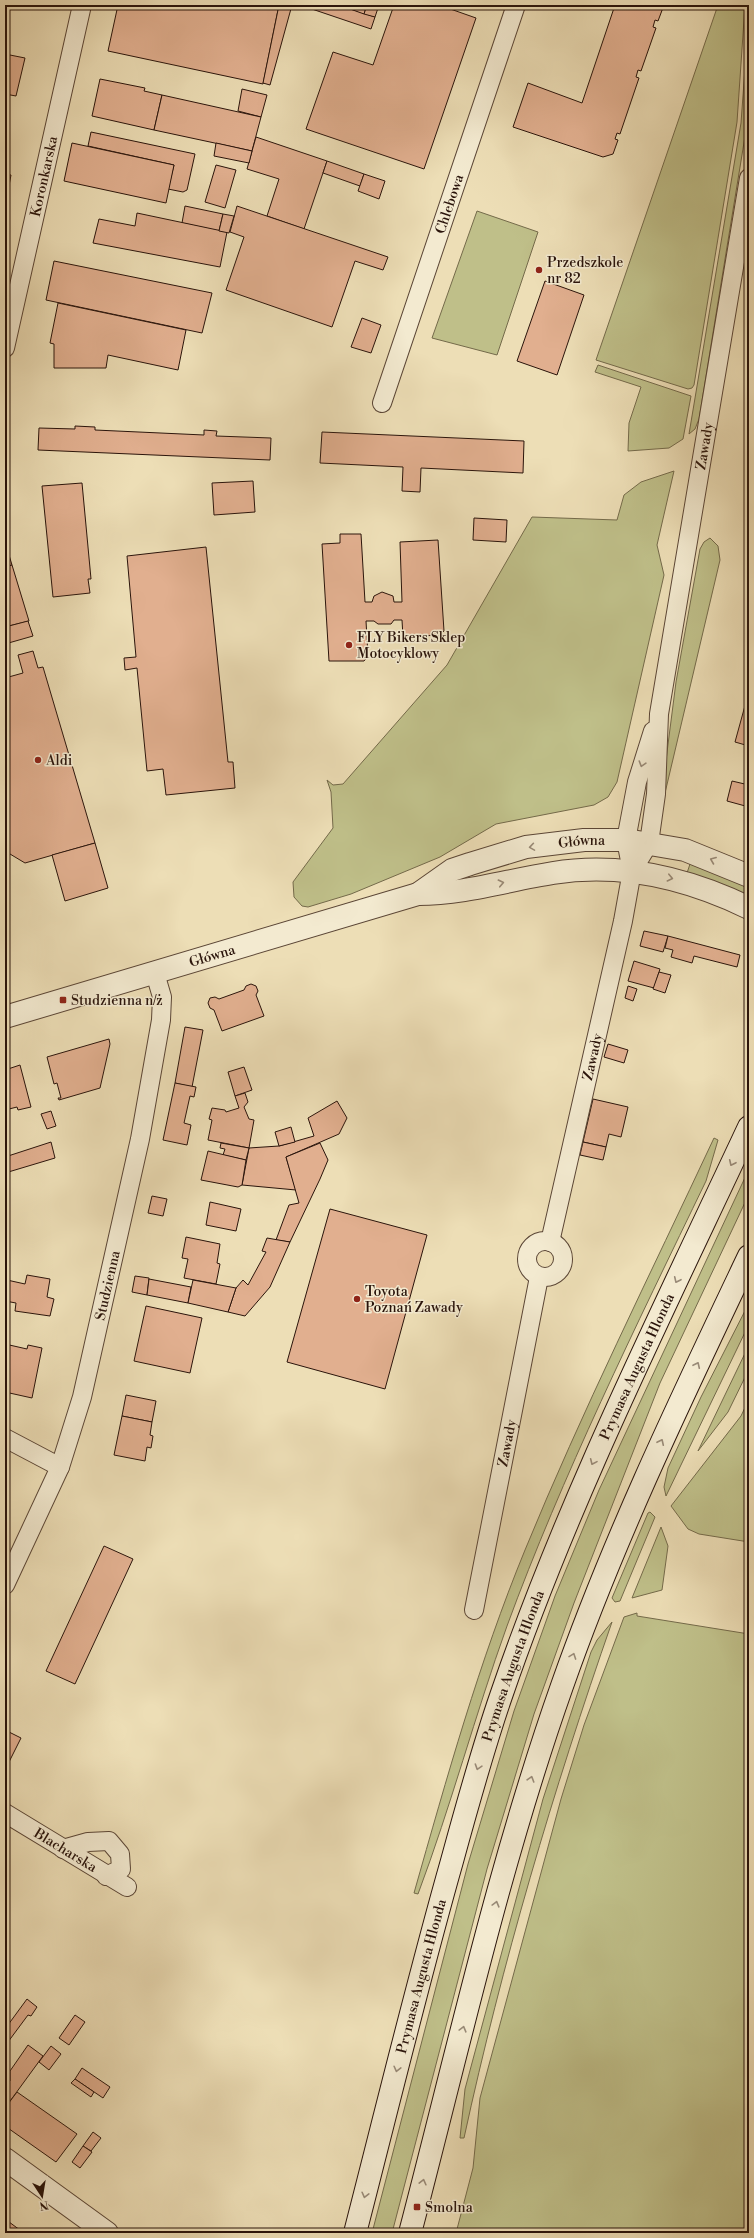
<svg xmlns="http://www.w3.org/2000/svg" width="754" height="2238" font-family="'Libre Bodoni',serif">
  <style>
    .green { fill: #bfbf89; stroke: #746a4a }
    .building { fill: #e1af8f; stroke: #2a140b }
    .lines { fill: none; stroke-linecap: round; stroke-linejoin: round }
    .minor-casing { stroke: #5b4636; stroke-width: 20 }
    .tertiary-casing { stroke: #5b4636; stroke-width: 24 }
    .secondary-casing { stroke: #2a140b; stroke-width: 24 }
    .minor { stroke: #f3ead0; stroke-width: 18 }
    .tertiary { stroke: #f3ead0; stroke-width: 22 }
    .secondary { stroke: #f3ead0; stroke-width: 22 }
    .oneway { stroke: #998a77 }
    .poi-dot { fill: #8f2418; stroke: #f3ead0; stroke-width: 1.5 }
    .labels { text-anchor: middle; stroke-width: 3; stroke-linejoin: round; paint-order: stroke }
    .street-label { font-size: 14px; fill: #2a140b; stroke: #f3ead0 }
    .poi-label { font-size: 14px; fill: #2a140b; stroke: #f3ead0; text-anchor: start }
  </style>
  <rect width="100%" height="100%" fill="#eddeb6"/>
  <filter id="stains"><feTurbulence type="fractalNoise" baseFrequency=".005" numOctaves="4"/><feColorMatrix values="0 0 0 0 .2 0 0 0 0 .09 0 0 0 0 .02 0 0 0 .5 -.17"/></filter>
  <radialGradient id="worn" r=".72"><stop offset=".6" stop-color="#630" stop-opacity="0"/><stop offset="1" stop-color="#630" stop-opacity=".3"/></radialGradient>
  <g class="green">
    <path d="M 718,5 L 745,5 L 737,122 L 694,385 L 692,388 L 688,389 L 596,360 Z"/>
    <path d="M 749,13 L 748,118 L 699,419 L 695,429 L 689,434 L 741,123 Z"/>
    <path d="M 477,211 L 538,232 L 497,355 L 432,338 Z"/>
    <path d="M 598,365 L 691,396 L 683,439 L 669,448 L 628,451 L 629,423 L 641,387 L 595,372 Z"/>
    <path d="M 674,471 L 657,545 L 664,575 L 617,782 L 608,797 L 594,805 L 496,824 L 440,857 L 351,894 L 308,907 L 302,906 L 294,897 L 293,882 L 333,828 L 331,792 L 327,780 L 333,785 L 343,784 L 447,665 L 532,517 L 617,520 L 624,495 L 641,482 Z"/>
    <path d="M 710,538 L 718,546 L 720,560 L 665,793 L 665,768 L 676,682 L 700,549 L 704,542 Z"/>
    <path d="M 690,864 L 717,873 L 749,887 L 749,897 L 687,873 Z"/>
    <path d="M 714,1138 L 718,1140 L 706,1181 C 636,1326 562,1476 507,1626 C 475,1715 451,1806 418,1894 L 414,1893 C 447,1777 479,1662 525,1550 C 582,1411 650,1275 714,1138 Z"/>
    <path d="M 749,1169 L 749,1194 L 660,1383 L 574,1603 L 534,1714 L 487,1869 L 392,2233 L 372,2233 L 468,1864 L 514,1711 L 555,1596 L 599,1490 Z"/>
    <path d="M 749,1303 L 749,1324 L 666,1496 L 664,1487 L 668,1468 L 701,1397 Z"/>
    <path d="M 749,1345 L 749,1369 L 728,1412 L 698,1451 Z"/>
    <path d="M 749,1399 L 749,1542 L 699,1534 L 688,1529 L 671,1506 L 741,1416 Z"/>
    <path d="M 650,1512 L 655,1517 L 620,1601 L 615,1602 L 612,1598 L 648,1513 Z"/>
    <path d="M 661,1527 L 668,1546 L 662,1590 L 632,1598 Z"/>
    <path d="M 637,1613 L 637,1616 L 749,1634 L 749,2233 L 456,2233 L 473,2168 L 480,2098 L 561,1799 L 584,1725 L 624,1617 Z"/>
    <path d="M 612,1622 C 553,1791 502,1963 464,2138 L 460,2138 L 465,2089 L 543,1799 L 591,1652 L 597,1640 Z"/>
  </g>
  <g class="building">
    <path d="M 118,5 L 279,5 L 263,84 L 108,51 Z"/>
    <path d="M 279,5 L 292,5 L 270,85 L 263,83 Z"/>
    <path d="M 300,5 L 339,5 L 375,17 L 371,29 Z"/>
    <path d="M 339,5 L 367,5 L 364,14 Z"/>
    <path d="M 367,5 L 379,5 L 375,17 L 364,14 Z"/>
    <path d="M 394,5 L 439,5 L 476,18 L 424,169 L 306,129 L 333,52 L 373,65 Z"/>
    <path d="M 615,5 L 664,5 L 658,21 L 655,20 L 653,27 L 656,28 L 641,71 L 638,70 L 636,77 L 639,78 L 620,134 L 617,133 L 615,139 L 618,140 L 613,154 L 603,157 L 513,127 L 528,83 L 582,103 Z"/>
    <path d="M 5,54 L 25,58 L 16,96 L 5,94 Z"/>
    <path d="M 100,79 L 145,88 L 144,91 L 162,95 L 154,130 L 92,116 Z"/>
    <path d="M 242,89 L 267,95 L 261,117 L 238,111 Z"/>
    <path d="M 162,95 L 261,117 L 252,151 L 154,130 Z"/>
    <path d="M 91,132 L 195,154 L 187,190 L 183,192 L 168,189 L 174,165 L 88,146 Z"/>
    <path d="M 256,137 L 327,161 L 304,229 L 267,216 L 279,179 L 247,169 Z"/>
    <path d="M 72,143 L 174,165 L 166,203 L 64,181 Z"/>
    <path d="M 216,143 L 252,151 L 249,163 L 214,156 Z"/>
    <path d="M 327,161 L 364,174 L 360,186 L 323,173 Z"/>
    <path d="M 216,165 L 236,170 L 225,208 L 205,202 Z"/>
    <path d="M 5,174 L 11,175 L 5,207 Z"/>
    <path d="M 364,174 L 385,181 L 379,199 L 358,191 Z"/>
    <path d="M 185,206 L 223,214 L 219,231 L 182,223 Z"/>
    <path d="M 237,206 L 388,257 L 383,270 L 355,261 L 332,327 L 226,290 L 244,237 L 230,232 Z"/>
    <path d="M 137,213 L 227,232 L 220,267 L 93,243 L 99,219 L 135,226 Z"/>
    <path d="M 223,214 L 234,216 L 229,233 L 219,231 Z"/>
    <path d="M 54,261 L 212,293 L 202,333 L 46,300 Z"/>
    <path d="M 545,281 L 584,295 L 557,375 L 517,361 Z"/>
    <path d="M 58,303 L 186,330 L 178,370 L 108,355 L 106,368 L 54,368 L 54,344 L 50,343 Z"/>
    <path d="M 362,318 L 381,325 L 371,353 L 351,347 Z"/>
    <path d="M 75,426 L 95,427 L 95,430 L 204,435 L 204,430 L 217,431 L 216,436 L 271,438 L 270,460 L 38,450 L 39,428 L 75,429 Z"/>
    <path d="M 322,432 L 524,441 L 523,473 L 421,468 L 420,492 L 402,491 L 403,467 L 320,463 Z"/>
    <path d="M 253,481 L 255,512 L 214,515 L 212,483 Z"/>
    <path d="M 82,483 L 91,579 L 88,579 L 90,593 L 53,597 L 42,486 Z"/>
    <path d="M 474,518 L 507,520 L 506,542 L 473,540 Z"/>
    <path d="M 340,534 L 361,534 L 365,602 L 372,602 L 374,596 L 382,592 L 393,596 L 394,602 L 402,602 L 400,542 L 438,540 L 444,631 L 440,635 L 403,637 L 402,620 L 394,620 L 391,624 L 378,624 L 374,621 L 366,621 L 368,656 L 364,661 L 329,661 L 322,544 L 340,543 Z"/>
    <path d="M 5,542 L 12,565 L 5,567 Z"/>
    <path d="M 206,547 L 228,762 L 233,762 L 235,788 L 166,795 L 163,769 L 147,771 L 137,668 L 125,670 L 124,658 L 136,657 L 127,556 Z"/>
    <path d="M 12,565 L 29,621 L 5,627 L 5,567 Z"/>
    <path d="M 28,621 L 33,636 L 5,644 L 5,627 Z"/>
    <path d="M 33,651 L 38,668 L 43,667 L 95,843 L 25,863 L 5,851 L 5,678 L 23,673 L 18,655 Z"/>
    <path d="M 749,691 L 749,746 L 735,742 Z"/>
    <path d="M 732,781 L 749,785 L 749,807 L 727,801 Z"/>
    <path d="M 95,843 L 108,888 L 65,901 L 52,855 Z"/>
    <path d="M 644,931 L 668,936 L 663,952 L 640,946 Z"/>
    <path d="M 668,936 L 740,955 L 737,967 L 694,956 L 692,963 L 671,957 L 673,950 L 665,948 Z"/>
    <path d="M 634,961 L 660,969 L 654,988 L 628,981 Z"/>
    <path d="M 659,972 L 671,975 L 665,993 L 653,989 Z"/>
    <path d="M 251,984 L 256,986 L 258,991 L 256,995 L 264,1016 L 222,1031 L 214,1010 L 210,1008 L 208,1003 L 210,998 L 215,997 L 219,999 L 244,990 L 246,986 Z"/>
    <path d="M 628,986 L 637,989 L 633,1001 L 625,998 Z"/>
    <path d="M 185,1027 L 203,1030 L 192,1087 L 175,1083 Z"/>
    <path d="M 109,1039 L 110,1044 L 100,1088 L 59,1100 L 58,1098 L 61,1098 L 57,1083 L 54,1084 L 47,1057 Z"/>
    <path d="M 608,1044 L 628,1050 L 624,1063 L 604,1057 Z"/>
    <path d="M 20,1065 L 31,1107 L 18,1110 L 17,1107 L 5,1110 L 5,1070 Z"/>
    <path d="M 244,1067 L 252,1090 L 235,1096 L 228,1072 Z"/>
    <path d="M 175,1083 L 196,1087 L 194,1097 L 190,1096 L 184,1123 L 191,1125 L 187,1145 L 163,1140 Z"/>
    <path d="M 245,1093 L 248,1102 L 244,1107 L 249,1119 L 254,1120 L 249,1148 L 208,1140 L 212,1120 L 209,1119 L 212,1108 L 225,1110 L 226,1112 L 239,1108 L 235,1096 Z"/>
    <path d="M 593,1099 L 628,1107 L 621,1137 L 609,1134 L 606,1147 L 583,1142 Z"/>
    <path d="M 337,1101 L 347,1118 L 339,1134 L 286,1157 L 296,1190 L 242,1185 L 249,1148 L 279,1146 L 314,1136 L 308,1118 Z"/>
    <path d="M 51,1111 L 56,1126 L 47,1129 L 41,1114 Z"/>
    <path d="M 291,1127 L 295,1142 L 279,1146 L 275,1132 Z"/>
    <path d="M 51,1142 L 55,1158 L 5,1173 L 5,1157 Z"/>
    <path d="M 583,1142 L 606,1147 L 603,1160 L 580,1155 Z"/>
    <path d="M 221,1143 L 249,1148 L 246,1160 L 223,1155 L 225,1149 L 220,1148 Z"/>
    <path d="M 320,1143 L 328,1160 L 320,1179 L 290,1242 L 276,1240 L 289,1205 L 299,1203 L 286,1157 Z"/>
    <path d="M 208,1151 L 246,1160 L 242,1185 L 238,1187 L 201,1180 Z"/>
    <path d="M 152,1196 L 167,1199 L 163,1216 L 148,1213 Z"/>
    <path d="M 210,1202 L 241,1209 L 236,1231 L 206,1225 Z"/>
    <path d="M 330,1209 L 427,1235 L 385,1389 L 287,1362 Z"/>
    <path d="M 186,1237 L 220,1244 L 217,1263 L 220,1264 L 216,1284 L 184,1278 L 188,1259 L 182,1258 Z"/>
    <path d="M 267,1238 L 290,1242 L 270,1287 L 245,1316 L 228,1312 L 236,1288 L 243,1280 L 248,1285 L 266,1252 L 262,1251 Z"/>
    <path d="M 27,1275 L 50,1279 L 47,1297 L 54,1299 L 50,1316 L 15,1311 L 16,1303 L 5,1301 L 7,1280 L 25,1284 Z"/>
    <path d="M 135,1276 L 149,1278 L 147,1295 L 132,1292 Z"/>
    <path d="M 149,1279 L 191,1287 L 188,1303 L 147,1295 Z"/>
    <path d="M 193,1280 L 236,1288 L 228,1312 L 188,1303 Z"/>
    <path d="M 146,1306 L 202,1318 L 190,1373 L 134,1361 Z"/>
    <path d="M 5,1344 L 27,1349 L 28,1345 L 42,1348 L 32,1398 L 5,1392 Z"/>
    <path d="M 126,1395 L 156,1401 L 152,1422 L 122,1416 Z"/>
    <path d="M 122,1416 L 152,1422 L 150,1435 L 153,1436 L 151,1448 L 147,1447 L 145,1461 L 114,1455 Z"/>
    <path d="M 104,1546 L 133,1559 L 75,1684 L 46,1671 Z"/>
    <path d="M 5,1730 L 21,1738 L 5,1770 Z"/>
    <path d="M 27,1999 L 37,2007 L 31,2016 L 28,2015 L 5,2046 L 5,2029 Z"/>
    <path d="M 75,2015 L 85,2022 L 69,2045 L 59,2038 Z"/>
    <path d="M 28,2045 L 43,2056 L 5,2108 L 5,2081 L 10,2081 L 10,2071 Z"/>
    <path d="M 51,2046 L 61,2054 L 49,2070 L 39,2062 Z"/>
    <path d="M 82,2068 L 110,2087 L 103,2098 L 75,2079 Z"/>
    <path d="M 75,2079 L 94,2092 L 91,2097 L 71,2083 Z"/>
    <path d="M 17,2092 L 77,2134 L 56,2162 L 5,2126 L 5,2108 Z"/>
    <path d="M 93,2132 L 101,2138 L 91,2151 L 83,2146 Z"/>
    <path d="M 83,2146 L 92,2152 L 80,2168 L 72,2162 Z"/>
    <path d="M 5,2219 L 24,2233 L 5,2233 Z"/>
  </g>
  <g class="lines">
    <defs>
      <g id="minor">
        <path id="s1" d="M 5,348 L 82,5"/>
        <path id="s2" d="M 382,403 L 516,5"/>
        <path id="s3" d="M 632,871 L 649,843 L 656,794 L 659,714 L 749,178"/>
        <circle cx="545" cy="1259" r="18"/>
        <path id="s4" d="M 550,1242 L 623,921 L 632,871 L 626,840 L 637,782 L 653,731"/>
        <path d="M 5,1438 L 60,1467"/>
        <path id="s5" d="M 5,1585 L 60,1467 L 82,1397 L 140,1139 L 161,1020 L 162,997 L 155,973"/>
        <path id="s6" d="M 474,1610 L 539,1277"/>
        <path id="s7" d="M 5,1813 L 127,1887"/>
        <path d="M 63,1849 L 88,1842 L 109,1841 L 120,1854 L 121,1869 L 106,1876"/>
      </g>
      <g id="tertiary">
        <path id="s8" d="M 418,894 L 452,870 L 470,864 L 526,847 L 584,840 L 626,840 L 685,850 L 749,876"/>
        <path id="s9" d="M 5,1017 L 418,894 C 465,894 508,880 553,873 C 622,862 687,878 749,908"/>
        <path d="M 5,2159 L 107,2233"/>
      </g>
      <g id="secondary">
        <path id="s10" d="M 355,2233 C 387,2109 417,1984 452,1861 C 467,1806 482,1751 501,1696 C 568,1500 661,1315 749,1127"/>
        <path d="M 410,2233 C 458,2050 499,1864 562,1686 C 614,1538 682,1397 749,1256"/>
      </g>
    </defs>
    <use href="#minor" class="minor-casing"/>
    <use href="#tertiary" class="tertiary-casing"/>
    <use href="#secondary" class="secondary-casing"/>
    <use href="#minor" class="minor"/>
    <use href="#tertiary" class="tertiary"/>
    <use href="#secondary" class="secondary"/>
  </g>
  <defs><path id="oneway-chevron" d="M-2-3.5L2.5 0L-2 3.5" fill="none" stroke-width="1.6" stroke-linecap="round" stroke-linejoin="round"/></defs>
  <g class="oneway">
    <use href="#oneway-chevron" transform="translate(642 764) rotate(107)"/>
    <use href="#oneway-chevron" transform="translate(532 847) rotate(171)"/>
    <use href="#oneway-chevron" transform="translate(713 860) rotate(-158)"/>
    <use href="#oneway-chevron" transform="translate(670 878) rotate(13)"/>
    <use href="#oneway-chevron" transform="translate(501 883) rotate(-12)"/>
    <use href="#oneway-chevron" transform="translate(732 1163) rotate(115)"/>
    <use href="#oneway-chevron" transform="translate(677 1280) rotate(115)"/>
    <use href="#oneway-chevron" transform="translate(697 1365) rotate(-65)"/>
    <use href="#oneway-chevron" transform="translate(661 1442) rotate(-65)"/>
    <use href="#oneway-chevron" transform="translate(593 1462) rotate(114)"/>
    <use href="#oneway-chevron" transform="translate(573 1656) rotate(-70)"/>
    <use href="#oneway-chevron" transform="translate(478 1767) rotate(108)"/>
    <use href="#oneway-chevron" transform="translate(531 1779) rotate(-73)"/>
    <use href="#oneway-chevron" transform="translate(496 1904) rotate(-75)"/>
    <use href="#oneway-chevron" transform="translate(463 2029) rotate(-75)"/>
    <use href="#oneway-chevron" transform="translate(397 2069) rotate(104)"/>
    <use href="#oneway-chevron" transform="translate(423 2182) rotate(-76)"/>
    <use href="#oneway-chevron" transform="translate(365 2195) rotate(104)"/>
  </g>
  <g class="poi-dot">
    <circle cx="539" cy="270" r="4"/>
    <circle cx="349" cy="645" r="4"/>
    <circle cx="38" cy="760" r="4"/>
    <rect x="59" y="996" width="8" height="8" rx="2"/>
    <circle cx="357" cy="1299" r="4"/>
    <rect x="413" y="2203" width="8" height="8" rx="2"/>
  </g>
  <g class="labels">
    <g class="street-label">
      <text dy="5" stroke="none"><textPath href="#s1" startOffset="176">Koronkarska</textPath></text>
      <text dy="5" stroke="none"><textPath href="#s2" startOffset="210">Chlebowa</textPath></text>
      <text dy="5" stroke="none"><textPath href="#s3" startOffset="434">Zawady</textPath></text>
      <text dy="5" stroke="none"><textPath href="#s8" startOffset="175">Główna</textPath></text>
      <text dy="5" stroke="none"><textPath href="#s9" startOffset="216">Główna</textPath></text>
      <text dy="5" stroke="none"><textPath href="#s4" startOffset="190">Zawady</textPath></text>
      <text dy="5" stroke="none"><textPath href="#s5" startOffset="318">Studzienna</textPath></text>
      <text dy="5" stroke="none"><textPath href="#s10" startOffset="913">Prymasa Augusta Hlonda</textPath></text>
      <text dy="5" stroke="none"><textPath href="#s6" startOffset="170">Zawady</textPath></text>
      <text dy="5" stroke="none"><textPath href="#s10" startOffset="589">Prymasa Augusta Hlonda</textPath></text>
      <text dy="5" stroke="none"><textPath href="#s7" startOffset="71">Blacharska</textPath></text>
      <text dy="5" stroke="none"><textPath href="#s10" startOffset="265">Prymasa Augusta Hlonda</textPath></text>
    </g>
    <g class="poi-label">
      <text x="547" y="267">Przedszkole<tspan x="547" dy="16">nr 82</tspan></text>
      <text x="357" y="642">FLY Bikers Sklep<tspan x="357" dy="16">Motocyklowy</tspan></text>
      <text x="46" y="765">Aldi</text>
      <text x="71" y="1005">Studzienna n/ż</text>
      <text x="365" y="1296">Toyota<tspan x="365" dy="16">Poznań Zawady</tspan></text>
      <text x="425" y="2212">Smolna</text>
    </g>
  </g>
  <rect width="754" height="2238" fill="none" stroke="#eddeb6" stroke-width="20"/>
  <rect x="6" y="6" width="742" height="2226" fill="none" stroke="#2a140b" stroke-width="2"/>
  <rect x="10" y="10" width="734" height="2218" fill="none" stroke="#2a140b"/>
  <g transform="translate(42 2196) rotate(168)" stroke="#f3ead0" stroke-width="3" paint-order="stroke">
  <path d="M0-3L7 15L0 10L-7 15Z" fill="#2a140b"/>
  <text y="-6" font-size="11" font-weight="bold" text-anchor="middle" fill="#2a140b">N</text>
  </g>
  <rect width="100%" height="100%" filter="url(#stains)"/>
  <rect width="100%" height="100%" fill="url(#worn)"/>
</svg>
